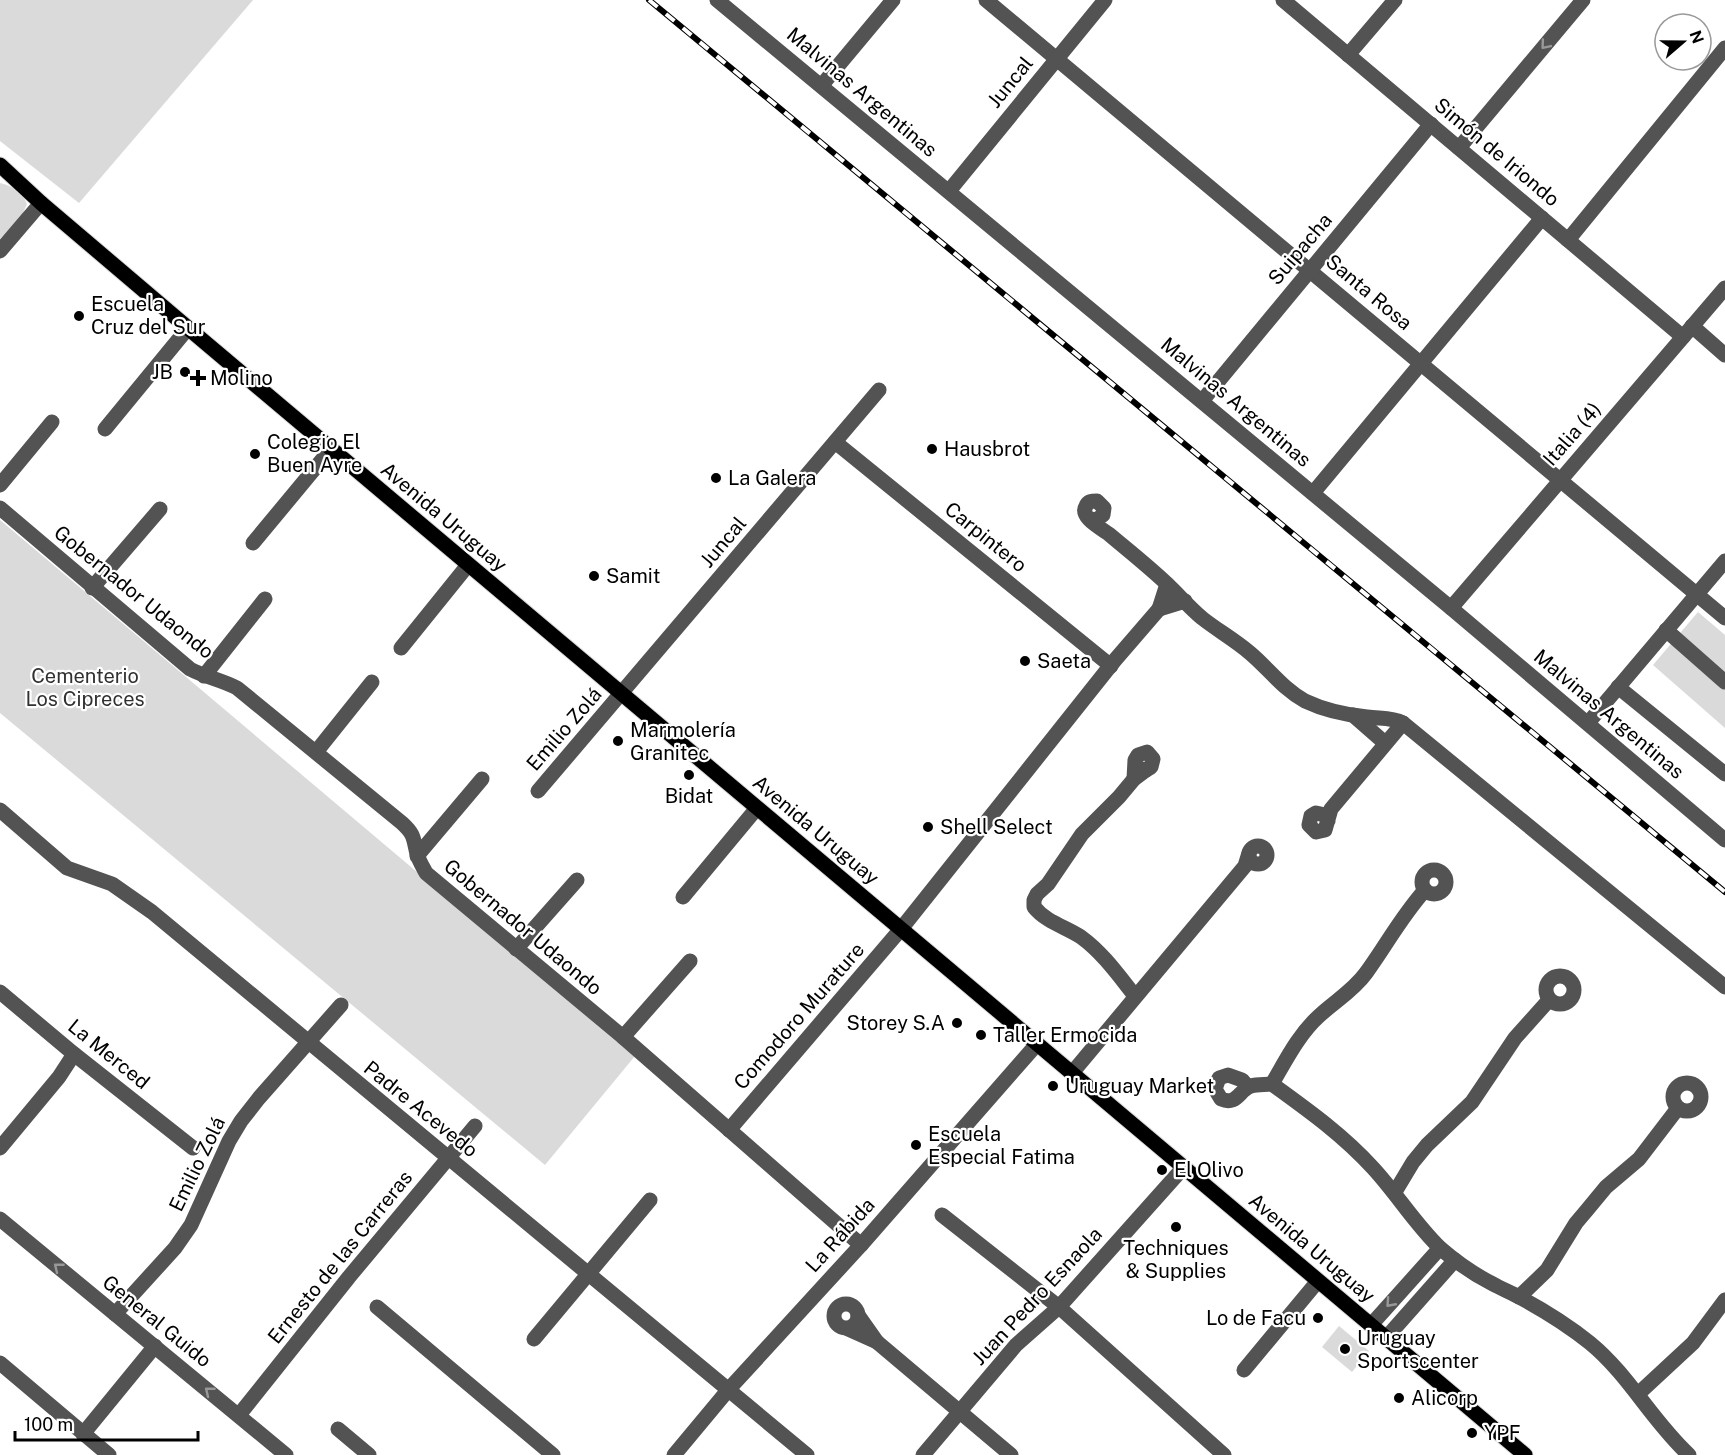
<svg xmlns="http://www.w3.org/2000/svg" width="1725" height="1455" font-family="'Public Sans',sans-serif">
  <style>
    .green { fill: #dadada }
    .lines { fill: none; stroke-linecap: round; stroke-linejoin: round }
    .major-casing { stroke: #dbdbdb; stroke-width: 17 }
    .minor { stroke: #535353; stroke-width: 15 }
    .major { stroke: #000; stroke-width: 15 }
    .rail-casing { stroke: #000; stroke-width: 6 }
    .rail { stroke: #fff; stroke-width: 4; stroke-dasharray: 11; stroke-linecap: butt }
    .oneway { stroke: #989898 }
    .poi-dot { fill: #000; stroke: #fff; stroke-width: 2 }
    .labels { text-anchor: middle; stroke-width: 4.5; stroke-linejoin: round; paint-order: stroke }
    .street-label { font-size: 20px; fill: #000; stroke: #fff }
    .poi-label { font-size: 20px; fill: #000; stroke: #fff; text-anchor: start }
    .park-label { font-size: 20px; fill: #313131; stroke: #fff }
  </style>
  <rect width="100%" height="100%" fill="#fff"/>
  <g class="green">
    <path d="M 0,0 L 253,0 L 79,203 L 0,141 Z"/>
    <path d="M 0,183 C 12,186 22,192 27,204 L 22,215 L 0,239 Z"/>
    <path d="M 0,520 L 635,1056 L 545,1165 L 0,713 Z"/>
    <path d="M 1698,612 L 1725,635 L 1725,728 L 1653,665 Z"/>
    <path d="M 1339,1326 L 1369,1351 L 1352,1372 L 1322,1347 Z"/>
  </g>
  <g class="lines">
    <defs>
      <path id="major" d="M 0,165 L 41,203 L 188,328 L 1525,1455"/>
    </defs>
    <use href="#major" class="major-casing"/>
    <g class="minor">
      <path d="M 717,0 L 1451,608 L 1725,840"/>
      <path d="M 986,0 L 1725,618"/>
      <path d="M 1283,0 L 1683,337"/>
      <path d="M 1348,55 L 1395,0"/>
      <path d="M 822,85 L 893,0"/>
      <path d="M 1459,148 L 1583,0"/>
      <path d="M 949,191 L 1105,0"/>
      <path d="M 1568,240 L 1725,48"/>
      <path d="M 0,251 L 41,203"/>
      <path d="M 1692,326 L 1725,355"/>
      <path d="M 1202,401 L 1431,124"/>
      <path d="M 105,429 L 188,328"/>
      <path d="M 835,442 L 1111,666"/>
      <path d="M 0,485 L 52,422"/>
      <path d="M 1313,493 L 1542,218"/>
      <path d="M 0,508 L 190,669 C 205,677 222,680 237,688 L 402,823 C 415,835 413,838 417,854 C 419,861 423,867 426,873 L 623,1037 L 861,1245"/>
      <path d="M 1090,519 L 1096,520 L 1103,515 L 1104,508 L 1097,501 C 1092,501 1088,501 1086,506 C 1079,518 1103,529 1110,535 C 1129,551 1148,566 1166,583 C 1178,594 1189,607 1202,618 C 1217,630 1235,640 1250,653 C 1269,669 1283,689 1305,701 C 1324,710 1347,715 1367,717 C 1380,719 1391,717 1403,723 L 1725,987"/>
      <path d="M 253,543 L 331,449"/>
      <path d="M 1167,584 L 1159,609 L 1185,601"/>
      <path d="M 92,588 L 160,509"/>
      <path d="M 1451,608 L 1725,288"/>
      <path d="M 1666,630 L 1725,682"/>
      <path d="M 401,648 L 468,565"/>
      <path d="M 204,676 L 265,599"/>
      <path d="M 1618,687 L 1725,774"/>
      <path d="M 1353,715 L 1385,743"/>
      <path d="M 1588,723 L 1725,561"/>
      <path d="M 316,752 L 372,682"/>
      <path d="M 1134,779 L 1135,760 L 1138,755 L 1147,752 L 1153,759 L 1151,767 L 1146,770 L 1138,768 L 1135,763"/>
      <path d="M 538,791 L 879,390"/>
      <path d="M 0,810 L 67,868 L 112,884 L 152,912 L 807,1455"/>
      <path d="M 1328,821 L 1325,815 L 1316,813 L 1311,816 L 1309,825 L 1316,832 L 1325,830 L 1331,809 L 1403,723"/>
      <circle cx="1258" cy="855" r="9"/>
      <path d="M 417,856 L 482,779"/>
      <circle cx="1434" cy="882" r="12"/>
      <path d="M 683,897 L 757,808"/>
      <path d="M 516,949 L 577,880"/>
      <circle cx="1560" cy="990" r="14"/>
      <path d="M 0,992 L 74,1054 L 193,1148"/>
      <path d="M 1135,996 C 1119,976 1103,953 1081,937 C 1066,927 1046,922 1034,907 L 1034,900 L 1037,894 L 1048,884 L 1082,834 L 1119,797 L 1134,779 L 1146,770"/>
      <path d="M 623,1037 L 690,961"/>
      <path d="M 1072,1073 L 1245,866 L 1249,853"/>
      <circle cx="1687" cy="1097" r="14"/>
      <path d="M 1272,1084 C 1286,1060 1299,1034 1319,1016 C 1335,1001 1353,991 1366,973 C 1387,944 1401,917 1425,890"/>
      <path d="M 1248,1087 L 1242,1080 L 1228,1075 L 1219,1078 L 1215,1089 L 1221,1099 C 1237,1106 1239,1090 1251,1086 C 1258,1084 1266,1085 1272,1084 C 1308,1110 1343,1135 1373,1168 C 1397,1194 1415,1224 1440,1248 C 1455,1261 1475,1275 1493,1284 C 1502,1289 1512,1293 1521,1298 C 1545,1311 1569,1326 1590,1343 C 1629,1375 1652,1421 1689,1455"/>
      <path d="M 729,1130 L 901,929 L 1115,660 L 1159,609"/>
      <path d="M 0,1148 L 59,1077 L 74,1054"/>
      <path d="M 1395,1192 L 1413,1162 L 1427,1145 L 1472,1102 L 1515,1038 L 1549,1000"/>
      <path d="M 942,1215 L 1059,1307 L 1224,1455"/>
      <path d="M 0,1219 L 286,1455"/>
      <path d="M 1519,1297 L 1547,1270 L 1576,1223 L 1587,1210 L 1606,1187 L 1639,1159 L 1678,1108"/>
      <circle cx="846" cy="1316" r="12"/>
      <path d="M 377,1307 L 553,1455"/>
      <path d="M 115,1314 L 175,1248 L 191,1225 L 229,1141 L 241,1121 L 259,1098 L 341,1005"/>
      <path d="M 1371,1325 L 1440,1248"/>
      <path d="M 848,1329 L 877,1342 L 858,1315"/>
      <path d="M 1386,1338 L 1455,1260"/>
      <path d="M 534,1339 L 650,1200"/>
      <path d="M 877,1342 L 1011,1455"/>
      <path d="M 0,1363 L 109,1455"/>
      <path d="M 1244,1370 L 1318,1281"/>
      <path d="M 1638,1394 L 1693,1343 L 1725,1300"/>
      <path d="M 239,1415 L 349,1277 L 475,1126"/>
      <path d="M 338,1429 L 369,1455"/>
      <path d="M 83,1434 L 155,1346"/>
      <path d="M 674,1455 L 729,1389 L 861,1245 L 1037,1044"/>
      <path d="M 923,1455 L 1016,1345 L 1059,1307 L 1184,1167"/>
    </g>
    <use href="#major" class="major"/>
    <defs>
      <path id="rail" d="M 649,0 L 1725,892"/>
    </defs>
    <use href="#rail" class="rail-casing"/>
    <use href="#rail" class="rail"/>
  </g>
  <defs><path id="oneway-chevron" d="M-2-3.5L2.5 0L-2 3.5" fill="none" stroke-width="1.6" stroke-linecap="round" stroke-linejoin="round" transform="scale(1.5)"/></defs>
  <g class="oneway">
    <use href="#oneway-chevron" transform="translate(1545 45) rotate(130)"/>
    <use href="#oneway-chevron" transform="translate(58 1267) rotate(-141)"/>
    <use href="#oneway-chevron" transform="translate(1390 1303) rotate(132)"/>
    <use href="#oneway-chevron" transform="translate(209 1391) rotate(-141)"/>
  </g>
  <g class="poi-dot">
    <circle cx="79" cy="316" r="6"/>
    <circle cx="185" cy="372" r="6"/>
    <path d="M195 369h6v6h6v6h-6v6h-6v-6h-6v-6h6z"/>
    <circle cx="932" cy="449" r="6"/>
    <circle cx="255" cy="454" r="6"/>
    <circle cx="716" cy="478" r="6"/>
    <circle cx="594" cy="576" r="6"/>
    <circle cx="1025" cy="661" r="6"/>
    <circle cx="618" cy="741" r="6"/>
    <circle cx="689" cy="775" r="6"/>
    <circle cx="928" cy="827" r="6"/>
    <circle cx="957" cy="1023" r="6"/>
    <circle cx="981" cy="1035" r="6"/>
    <circle cx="1053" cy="1086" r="6"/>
    <circle cx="916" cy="1145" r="6"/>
    <circle cx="1162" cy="1170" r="6"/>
    <circle cx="1176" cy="1227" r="6"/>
    <circle cx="1318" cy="1318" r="6"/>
    <circle cx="1345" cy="1349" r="6"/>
    <circle cx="1399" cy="1398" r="6"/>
    <circle cx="1472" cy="1433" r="6"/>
  </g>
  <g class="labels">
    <g class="street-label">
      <text transform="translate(1010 82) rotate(-51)" y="7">Juncal</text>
      <text transform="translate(862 92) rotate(40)" y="7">Malvinas Argentinas</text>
      <text transform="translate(1497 152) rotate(40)" y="7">Simón de Iriondo</text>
      <text transform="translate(1300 249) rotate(-50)" y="7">Suipacha</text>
      <text transform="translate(1369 292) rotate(40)" y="7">Santa Rosa</text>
      <text transform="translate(1236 402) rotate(40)" y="7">Malvinas Argentinas</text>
      <text transform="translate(1572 434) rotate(-49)" y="7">Italia (4)</text>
      <text transform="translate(444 517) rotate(40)" y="7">Avenida Uruguay</text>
      <text transform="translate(986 537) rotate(39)" y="7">Carpintero</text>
      <text transform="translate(723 542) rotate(-50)" y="7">Juncal</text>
      <text transform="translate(134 592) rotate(39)" y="7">Gobernador Udaondo</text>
      <text transform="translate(1609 714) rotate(40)" y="7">Malvinas Argentinas</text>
      <text transform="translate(564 729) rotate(-49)" y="7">Emilio Zolá</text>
      <text transform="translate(816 830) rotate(40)" y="7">Avenida Uruguay</text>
      <text transform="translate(523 927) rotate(40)" y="7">Gobernador Udaondo</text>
      <text transform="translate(799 1016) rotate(-49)" y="7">Comodoro Murature</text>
      <text transform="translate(109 1054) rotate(39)" y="7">La Merced</text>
      <text transform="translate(421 1109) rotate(39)" y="7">Padre Acevedo</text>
      <text transform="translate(197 1164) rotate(-64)" y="7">Emilio Zolá</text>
      <text transform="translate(840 1235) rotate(-48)" y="7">La Rábida</text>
      <text transform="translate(1312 1248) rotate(40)" y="7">Avenida Uruguay</text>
      <text transform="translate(340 1257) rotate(-51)" y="7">Ernesto de las Carreras</text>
      <text transform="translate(1037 1296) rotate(-47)" y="7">Juan Pedro Esnaola</text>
      <text transform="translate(157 1321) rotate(39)" y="7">General Guido</text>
    </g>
    <g class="poi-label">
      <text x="91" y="311">Escuela<tspan x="91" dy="23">Cruz del Sur</tspan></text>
      <text x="173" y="379" text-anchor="end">JB</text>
      <text x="210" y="385">Molino</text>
      <text x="267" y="449">Colegio El<tspan x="267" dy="23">Buen Ayre</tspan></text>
      <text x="944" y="456">Hausbrot</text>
      <text x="728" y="485">La Galera</text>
      <text x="606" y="583">Samit</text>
      <text x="1037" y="668">Saeta</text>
      <text x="630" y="737">Marmolería<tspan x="630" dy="23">Granitec</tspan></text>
      <text x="689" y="803" text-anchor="middle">Bidat</text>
      <text x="940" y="834">Shell Select</text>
      <text x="945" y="1030" text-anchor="end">Storey S.A</text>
      <text x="993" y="1042">Taller Ermocida</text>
      <text x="1065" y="1093">Uruguay Market</text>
      <text x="928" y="1141">Escuela<tspan x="928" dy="23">Especial Fatima</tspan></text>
      <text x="1174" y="1177">El Olivo</text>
      <text x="1176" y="1255" text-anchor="middle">Techniques<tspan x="1176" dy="23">&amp; Supplies</tspan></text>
      <text x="1306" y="1325" text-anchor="end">Lo de Facu</text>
      <text x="1357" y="1345">Uruguay<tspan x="1357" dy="23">Sportscenter</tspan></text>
      <text x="1411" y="1405">Alicorp</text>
      <text x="1484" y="1440">YPF</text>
    </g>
    <g class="park-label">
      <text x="85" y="683">Cementerio<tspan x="85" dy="23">Los Cipreces</tspan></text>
    </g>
  </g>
  <g transform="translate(1683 42) rotate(70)"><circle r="28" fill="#ffffff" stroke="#999999" stroke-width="1.5"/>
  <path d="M0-4.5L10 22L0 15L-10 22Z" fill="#000000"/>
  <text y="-9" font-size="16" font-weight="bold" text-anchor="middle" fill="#000000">N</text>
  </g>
  <path d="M15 1431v9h183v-9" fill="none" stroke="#000000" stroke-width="3"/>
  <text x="24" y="1431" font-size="18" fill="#000000" stroke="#ffffff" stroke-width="4.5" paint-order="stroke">100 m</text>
</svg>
